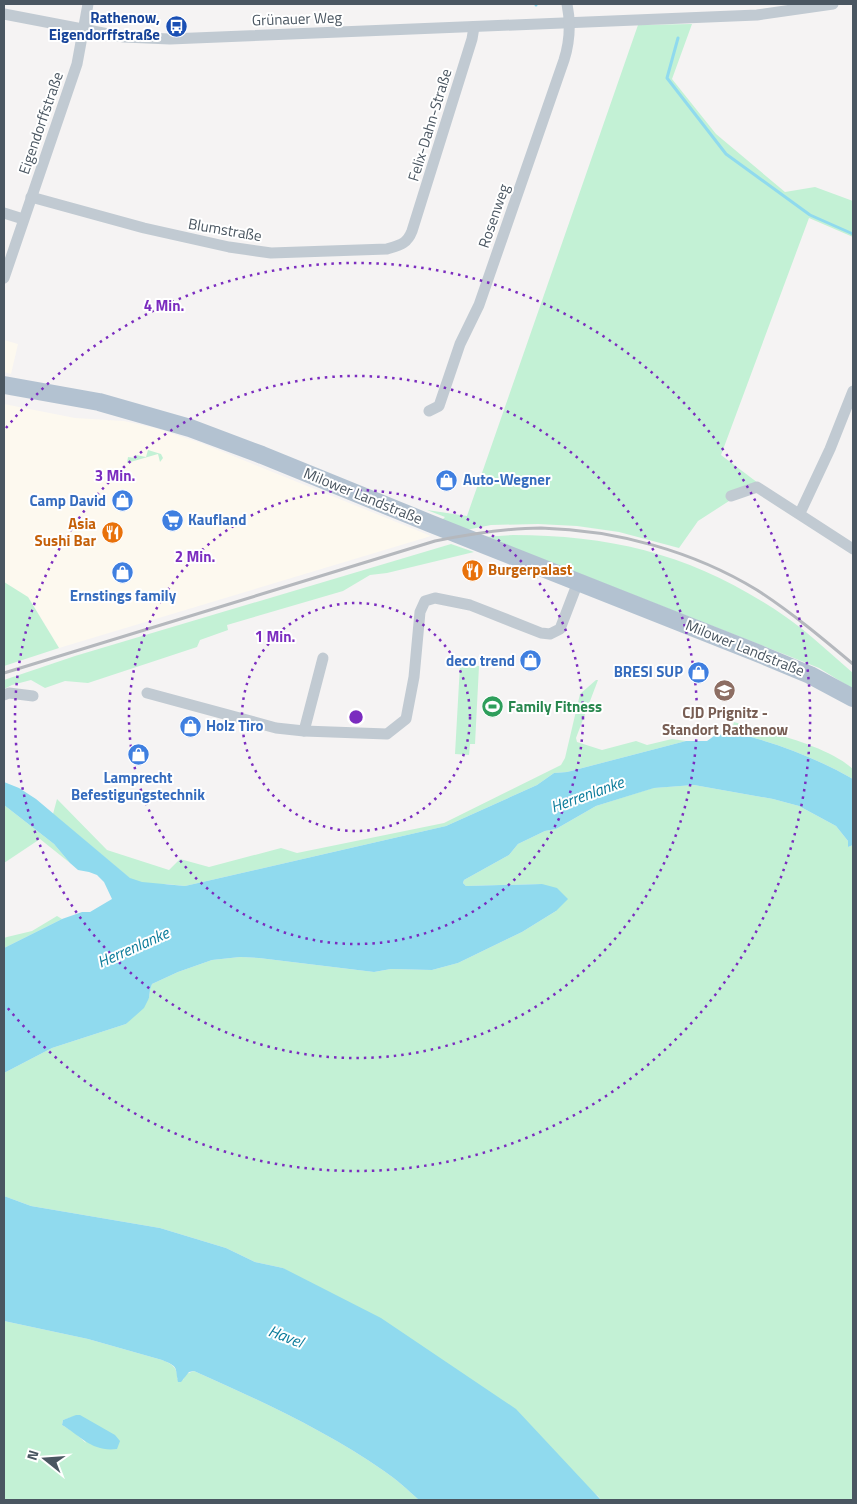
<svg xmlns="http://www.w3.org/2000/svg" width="857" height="1504" font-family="'Titillium Web',sans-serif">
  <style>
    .commercial { fill: #fdf9ef }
    .green { fill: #c3f1d5; fill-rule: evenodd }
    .water { fill: #90daee }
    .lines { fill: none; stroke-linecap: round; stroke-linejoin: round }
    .stream { stroke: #90daee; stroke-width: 3 }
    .street { stroke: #c1cad2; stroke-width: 11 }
    .primary { stroke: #b3c2d1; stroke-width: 18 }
    .rail { stroke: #b5b8bd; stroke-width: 3 }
    .ring { fill: none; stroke: #7b2cbf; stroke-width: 2.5; stroke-dasharray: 2.5 5 }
    .labels { text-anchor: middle; stroke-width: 4; stroke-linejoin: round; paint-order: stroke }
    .transit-label { font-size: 15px; font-weight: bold; fill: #164399; stroke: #fff; text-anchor: end }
    .street-label { font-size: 15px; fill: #4a5661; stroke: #fff }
    .shop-label { font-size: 15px; font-weight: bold; fill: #366cbe; stroke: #fff; text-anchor: start }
    .food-label { font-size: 15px; font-weight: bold; fill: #c56008; stroke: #fff; text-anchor: end }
    .leisure-label { font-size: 15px; font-weight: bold; fill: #27864d; stroke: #fff; text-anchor: start }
    .education-label { font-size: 15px; font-weight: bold; fill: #785e54; stroke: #fff }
    .water-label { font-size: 16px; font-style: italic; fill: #0c7c9b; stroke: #fff }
    .centre { fill: #7b2cbf; stroke: #fff; stroke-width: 2.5 }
    .ring-label { font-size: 15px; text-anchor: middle; font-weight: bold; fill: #7b2cbf; stroke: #fff; stroke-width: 4; stroke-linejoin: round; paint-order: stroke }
  </style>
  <rect width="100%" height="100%" fill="#f5f3f3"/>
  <g class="commercial">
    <path d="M 4,340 L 18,344 L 11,374 L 4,372 Z"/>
    <path d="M 4,404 L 75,418 L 124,421 L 155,428 L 201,443 L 431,536 L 59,648 L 29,598 L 4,582 Z"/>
  </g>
  <g class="green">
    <path d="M 692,24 L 672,79 L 716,134 L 785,192 L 815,187 L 853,201 L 853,237 L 809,218 L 721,455 L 762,486 L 757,492 L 729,501 L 698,521 L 679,548 L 619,532 L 577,526 L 538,524 L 491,525 L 466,530 L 441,521 L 445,517 L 427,510 L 467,516 L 638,25 Z"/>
    <path d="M 148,450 L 161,454 L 163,458 L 160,462 L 158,454 L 127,463 L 128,457 L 135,458 L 136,455 L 146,457 Z"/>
    <path d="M 513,535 C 617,535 699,557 786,617 C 809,633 831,654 853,673 L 853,689 L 819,668 L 509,546 L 482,537 Z"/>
    <path d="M 451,544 L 474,552 L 387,573 L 370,575 L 343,591 L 227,625 L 228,630 L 200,640 L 197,647 L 88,683 L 65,681 L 45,688 L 31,680 L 12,685 L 4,689 L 4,680 L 75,656 Z"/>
    <path d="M 4,582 L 28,597 L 59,648 L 4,666 Z"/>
    <path d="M 460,665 L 479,666 L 475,744 L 470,744 L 469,755 L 455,754 Z"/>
    <path d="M 596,680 L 598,680 L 576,738 L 577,742 L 602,750 L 636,741 L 647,745 L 672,739 L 686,741 L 567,772 L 554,773 L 537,785 L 446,826 L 185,886 L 166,884 L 145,891 L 53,814 L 57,799 L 107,850 L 169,870 L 180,859 L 209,867 L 281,848 L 297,853 L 444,823 L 561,765 L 565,758 L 580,694 Z"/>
    <path d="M 734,722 C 770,733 826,745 853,769 L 853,779 C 814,757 775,742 731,732 Z"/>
    <path d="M 694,785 L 773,799 L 799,806 L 836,826 L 848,841 L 848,847 L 853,845 L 853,1500 L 601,1500 L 598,1496 L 283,1268 L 255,1262 L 226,1248 L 160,1228 L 31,1206 L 4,1196 L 4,1073 L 52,1048 L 126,1024 L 149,998 L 150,990 L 152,984 L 178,972 L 212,960 L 240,957 L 259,958 L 374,972 L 391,969 L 432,970 L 458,963 L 522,932 L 556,911 L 542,884 L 466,886 L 463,883 L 464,880 L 509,855 L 518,844 L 545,831 L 556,829 L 596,806 L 653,788 Z"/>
    <path d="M 4,805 L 54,844 L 70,863 L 40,839 L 4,863 Z"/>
    <path d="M 57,916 L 62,919 L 4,948 L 4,938 L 7,937 L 32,931 Z"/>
    <path d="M 4,1321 L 88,1339 L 162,1360 C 172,1364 178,1367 177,1379 L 183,1380 L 186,1374 L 194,1371 C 259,1400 325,1430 384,1471 C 396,1479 408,1490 419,1500 L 4,1500 ZM 72,1417 L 86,1443 L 75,1433 L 62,1425 L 63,1420 Z"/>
  </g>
  <g class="water">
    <path d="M 731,732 C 775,742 814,757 853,779 L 853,845 L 848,847 L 848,841 L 836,826 L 799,806 L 773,799 L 694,785 L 654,788 L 596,806 L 556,829 L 545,831 L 518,844 L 509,855 L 464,880 L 463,883 L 466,886 L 542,884 L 557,888 L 568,899 L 556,911 L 522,932 L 458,963 L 432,970 L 391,969 L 374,972 L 259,958 L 240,957 L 212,960 L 178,972 L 152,984 L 150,990 L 149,998 L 144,1008 L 126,1024 L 52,1048 L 4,1073 L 4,948 L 62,919 L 82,912 L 90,912 L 112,899 L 104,882 L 97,875 L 89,872 L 78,870 L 70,863 L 54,844 L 4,805 L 4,782 L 19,788 L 36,799 L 130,878 L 142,882 L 185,886 L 446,826 L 537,785 L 554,773 L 567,772 L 686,741 L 707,741 L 714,736 Z"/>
    <path d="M 4,1196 L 31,1206 L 160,1228 L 226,1248 L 255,1262 L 283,1268 L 381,1318 L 516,1409 L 601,1500 L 419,1500 C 408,1490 396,1479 384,1471 C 325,1430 259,1400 194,1371 L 189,1372 L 181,1382 L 178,1382 C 175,1367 179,1367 162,1360 L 88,1339 L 4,1321 Z"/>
    <path d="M 76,1415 L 80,1415 L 115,1435 L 120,1441 L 117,1449 C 92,1452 82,1437 62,1425 L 63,1420 Z"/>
  </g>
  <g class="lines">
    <g class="stream">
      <path d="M 536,5 L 536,4"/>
      <path d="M 678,38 L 667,78 L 726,154 L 810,215 L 853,234"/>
    </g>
    <g class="street">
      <path d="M 4,14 L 124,37 L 170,39 L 757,15 L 833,4"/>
      <path d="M 31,197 L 144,228 L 229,247 L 271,253 L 387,249 C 400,245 407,244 412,231 L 472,39 L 474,27"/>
      <path d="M 4,213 L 23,219"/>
      <path d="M 4,278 L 77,64 L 88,4"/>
      <path d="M 429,411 L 439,406 L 460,344 L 479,305 L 564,60 C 570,41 571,24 567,4"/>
      <path d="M 731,496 L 757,487 L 853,549"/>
      <path d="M 800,513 L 830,449 L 853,391"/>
      <path d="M 147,693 L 276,728 L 304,731 L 387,734 L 406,719 L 414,677 L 420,612 L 425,601 L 435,598 L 470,605 L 541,633 L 550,634 L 560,629 L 578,582"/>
      <path d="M 4,695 L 9,693 L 33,696"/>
      <path d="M 304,731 L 323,658"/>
    </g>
    <path class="primary" d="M 4,385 L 99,402 L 190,428 L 262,455 L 429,523 L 762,655 L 810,675 L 853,698"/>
    <path class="rail" d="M 4,673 L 435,541 C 470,534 505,528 541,528 C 616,530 693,551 757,590 C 791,612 822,638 853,664"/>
  </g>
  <g class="ring">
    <circle cx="356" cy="717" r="114"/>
    <circle cx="356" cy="717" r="227"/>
    <circle cx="356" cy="717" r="341"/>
    <path d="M6 428A454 454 0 1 1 6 1006"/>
  </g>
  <defs>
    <symbol id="bus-disc" viewBox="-11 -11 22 22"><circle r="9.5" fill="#1a4fb4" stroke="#fff"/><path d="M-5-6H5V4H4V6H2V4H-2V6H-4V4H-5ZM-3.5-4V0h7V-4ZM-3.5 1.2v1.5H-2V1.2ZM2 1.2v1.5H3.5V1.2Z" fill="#fff"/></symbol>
    <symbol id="shop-disc" viewBox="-11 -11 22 22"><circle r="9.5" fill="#3f7fe0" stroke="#fff"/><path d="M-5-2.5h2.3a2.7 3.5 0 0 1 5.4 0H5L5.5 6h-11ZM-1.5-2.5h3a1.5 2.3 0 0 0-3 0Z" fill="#fff"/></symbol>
    <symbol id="supermarket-disc" viewBox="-11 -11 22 22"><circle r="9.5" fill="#3f7fe0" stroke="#fff"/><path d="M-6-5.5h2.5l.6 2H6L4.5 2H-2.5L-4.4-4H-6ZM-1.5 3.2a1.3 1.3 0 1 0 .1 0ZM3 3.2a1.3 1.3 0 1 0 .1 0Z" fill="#fff"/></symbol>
    <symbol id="restaurant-disc" viewBox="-11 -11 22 22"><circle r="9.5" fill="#e8710a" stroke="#fff"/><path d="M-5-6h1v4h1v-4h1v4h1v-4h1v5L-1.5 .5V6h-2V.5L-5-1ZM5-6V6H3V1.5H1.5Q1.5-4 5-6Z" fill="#fff"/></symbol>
    <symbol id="school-disc" viewBox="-11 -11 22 22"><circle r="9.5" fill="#8d6e63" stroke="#fff"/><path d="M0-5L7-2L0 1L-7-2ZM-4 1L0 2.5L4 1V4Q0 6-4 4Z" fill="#fff"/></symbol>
    <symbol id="stadium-disc" viewBox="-11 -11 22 22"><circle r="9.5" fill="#2e9e5b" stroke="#fff"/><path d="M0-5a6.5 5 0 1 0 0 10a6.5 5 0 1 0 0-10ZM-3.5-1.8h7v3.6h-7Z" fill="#fff"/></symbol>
  </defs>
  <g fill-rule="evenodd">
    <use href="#bus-disc" x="164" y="14" width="25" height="25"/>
    <use href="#shop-disc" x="434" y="468" width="25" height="25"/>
    <use href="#shop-disc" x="110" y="488" width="25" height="25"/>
    <use href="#supermarket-disc" x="160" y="508" width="25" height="25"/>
    <use href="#restaurant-disc" x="100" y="520" width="25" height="25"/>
    <use href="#restaurant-disc" x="460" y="558" width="25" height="25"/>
    <use href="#shop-disc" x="110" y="560" width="25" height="25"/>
    <use href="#shop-disc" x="518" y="648" width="25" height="25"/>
    <use href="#shop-disc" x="686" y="660" width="25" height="25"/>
    <use href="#school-disc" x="712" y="678" width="25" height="25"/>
    <use href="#stadium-disc" x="480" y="694" width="25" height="25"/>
    <use href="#shop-disc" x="178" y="714" width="25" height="25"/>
    <use href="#shop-disc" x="126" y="742" width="25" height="25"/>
  </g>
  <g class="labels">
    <g class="transit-label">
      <text x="160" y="23">Rathenow,<tspan x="160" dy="17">Eigendorffstraße</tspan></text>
    </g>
    <g class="street-label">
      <text transform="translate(297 19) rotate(-2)" y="5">Grünauer Weg</text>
      <text transform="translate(41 123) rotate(-71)" y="5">Eigendorffstraße</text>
      <text transform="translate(430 125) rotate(-73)" y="5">Felix-Dahn-Straße</text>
      <text transform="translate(494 216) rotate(-71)" y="5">Rosenweg</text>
      <text transform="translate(225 230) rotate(10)" y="5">Blumstraße</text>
      <text transform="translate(363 496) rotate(22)" y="5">Milower Landstraße</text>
      <text transform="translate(745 648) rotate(22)" y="5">Milower Landstraße</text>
    </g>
    <g class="shop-label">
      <text x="463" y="485">Auto-Wegner</text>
      <text x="106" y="506" text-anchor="end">Camp David</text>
      <text x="188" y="525">Kaufland</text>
      <text x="123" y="601" text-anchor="middle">Ernstings family</text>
      <text x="515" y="666" text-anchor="end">deco trend</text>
      <text x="683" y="677" text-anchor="end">BRESI SUP</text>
      <text x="206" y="731">Holz Tiro</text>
      <text x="138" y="783" text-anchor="middle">Lamprecht<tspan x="138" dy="17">Befestigungstechnik</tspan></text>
    </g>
    <g class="food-label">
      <text x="96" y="529">Asia<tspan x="96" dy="17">Sushi Bar</tspan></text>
      <text x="488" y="575" text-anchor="start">Burgerpalast</text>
    </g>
    <g class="leisure-label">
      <text x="508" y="712">Family Fitness</text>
    </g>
    <g class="education-label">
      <text x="725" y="718">CJD Prignitz -<tspan x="725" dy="17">Standort Rathenow</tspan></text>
    </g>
    <g class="water-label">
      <text transform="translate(587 794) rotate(-20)" y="6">Herrenlanke</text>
      <text transform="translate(133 947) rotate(-24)" y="6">Herrenlanke</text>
      <text transform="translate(286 1336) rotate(21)" y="6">Havel</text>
    </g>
  </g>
  <circle cx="356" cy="717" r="8" class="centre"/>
  <g class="ring-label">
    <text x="164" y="311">4 Min.</text>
    <text x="115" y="481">3 Min.</text>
    <text x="195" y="562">2 Min.</text>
    <text x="275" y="642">1 Min.</text>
  </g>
  <rect width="857" height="1504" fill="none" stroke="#4a5661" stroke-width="10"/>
  <g transform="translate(45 1459) rotate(287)" stroke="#ffffff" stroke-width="4" paint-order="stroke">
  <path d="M0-4L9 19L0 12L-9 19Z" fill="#4a5661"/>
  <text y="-8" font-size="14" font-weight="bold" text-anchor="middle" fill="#4a5661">N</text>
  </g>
</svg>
